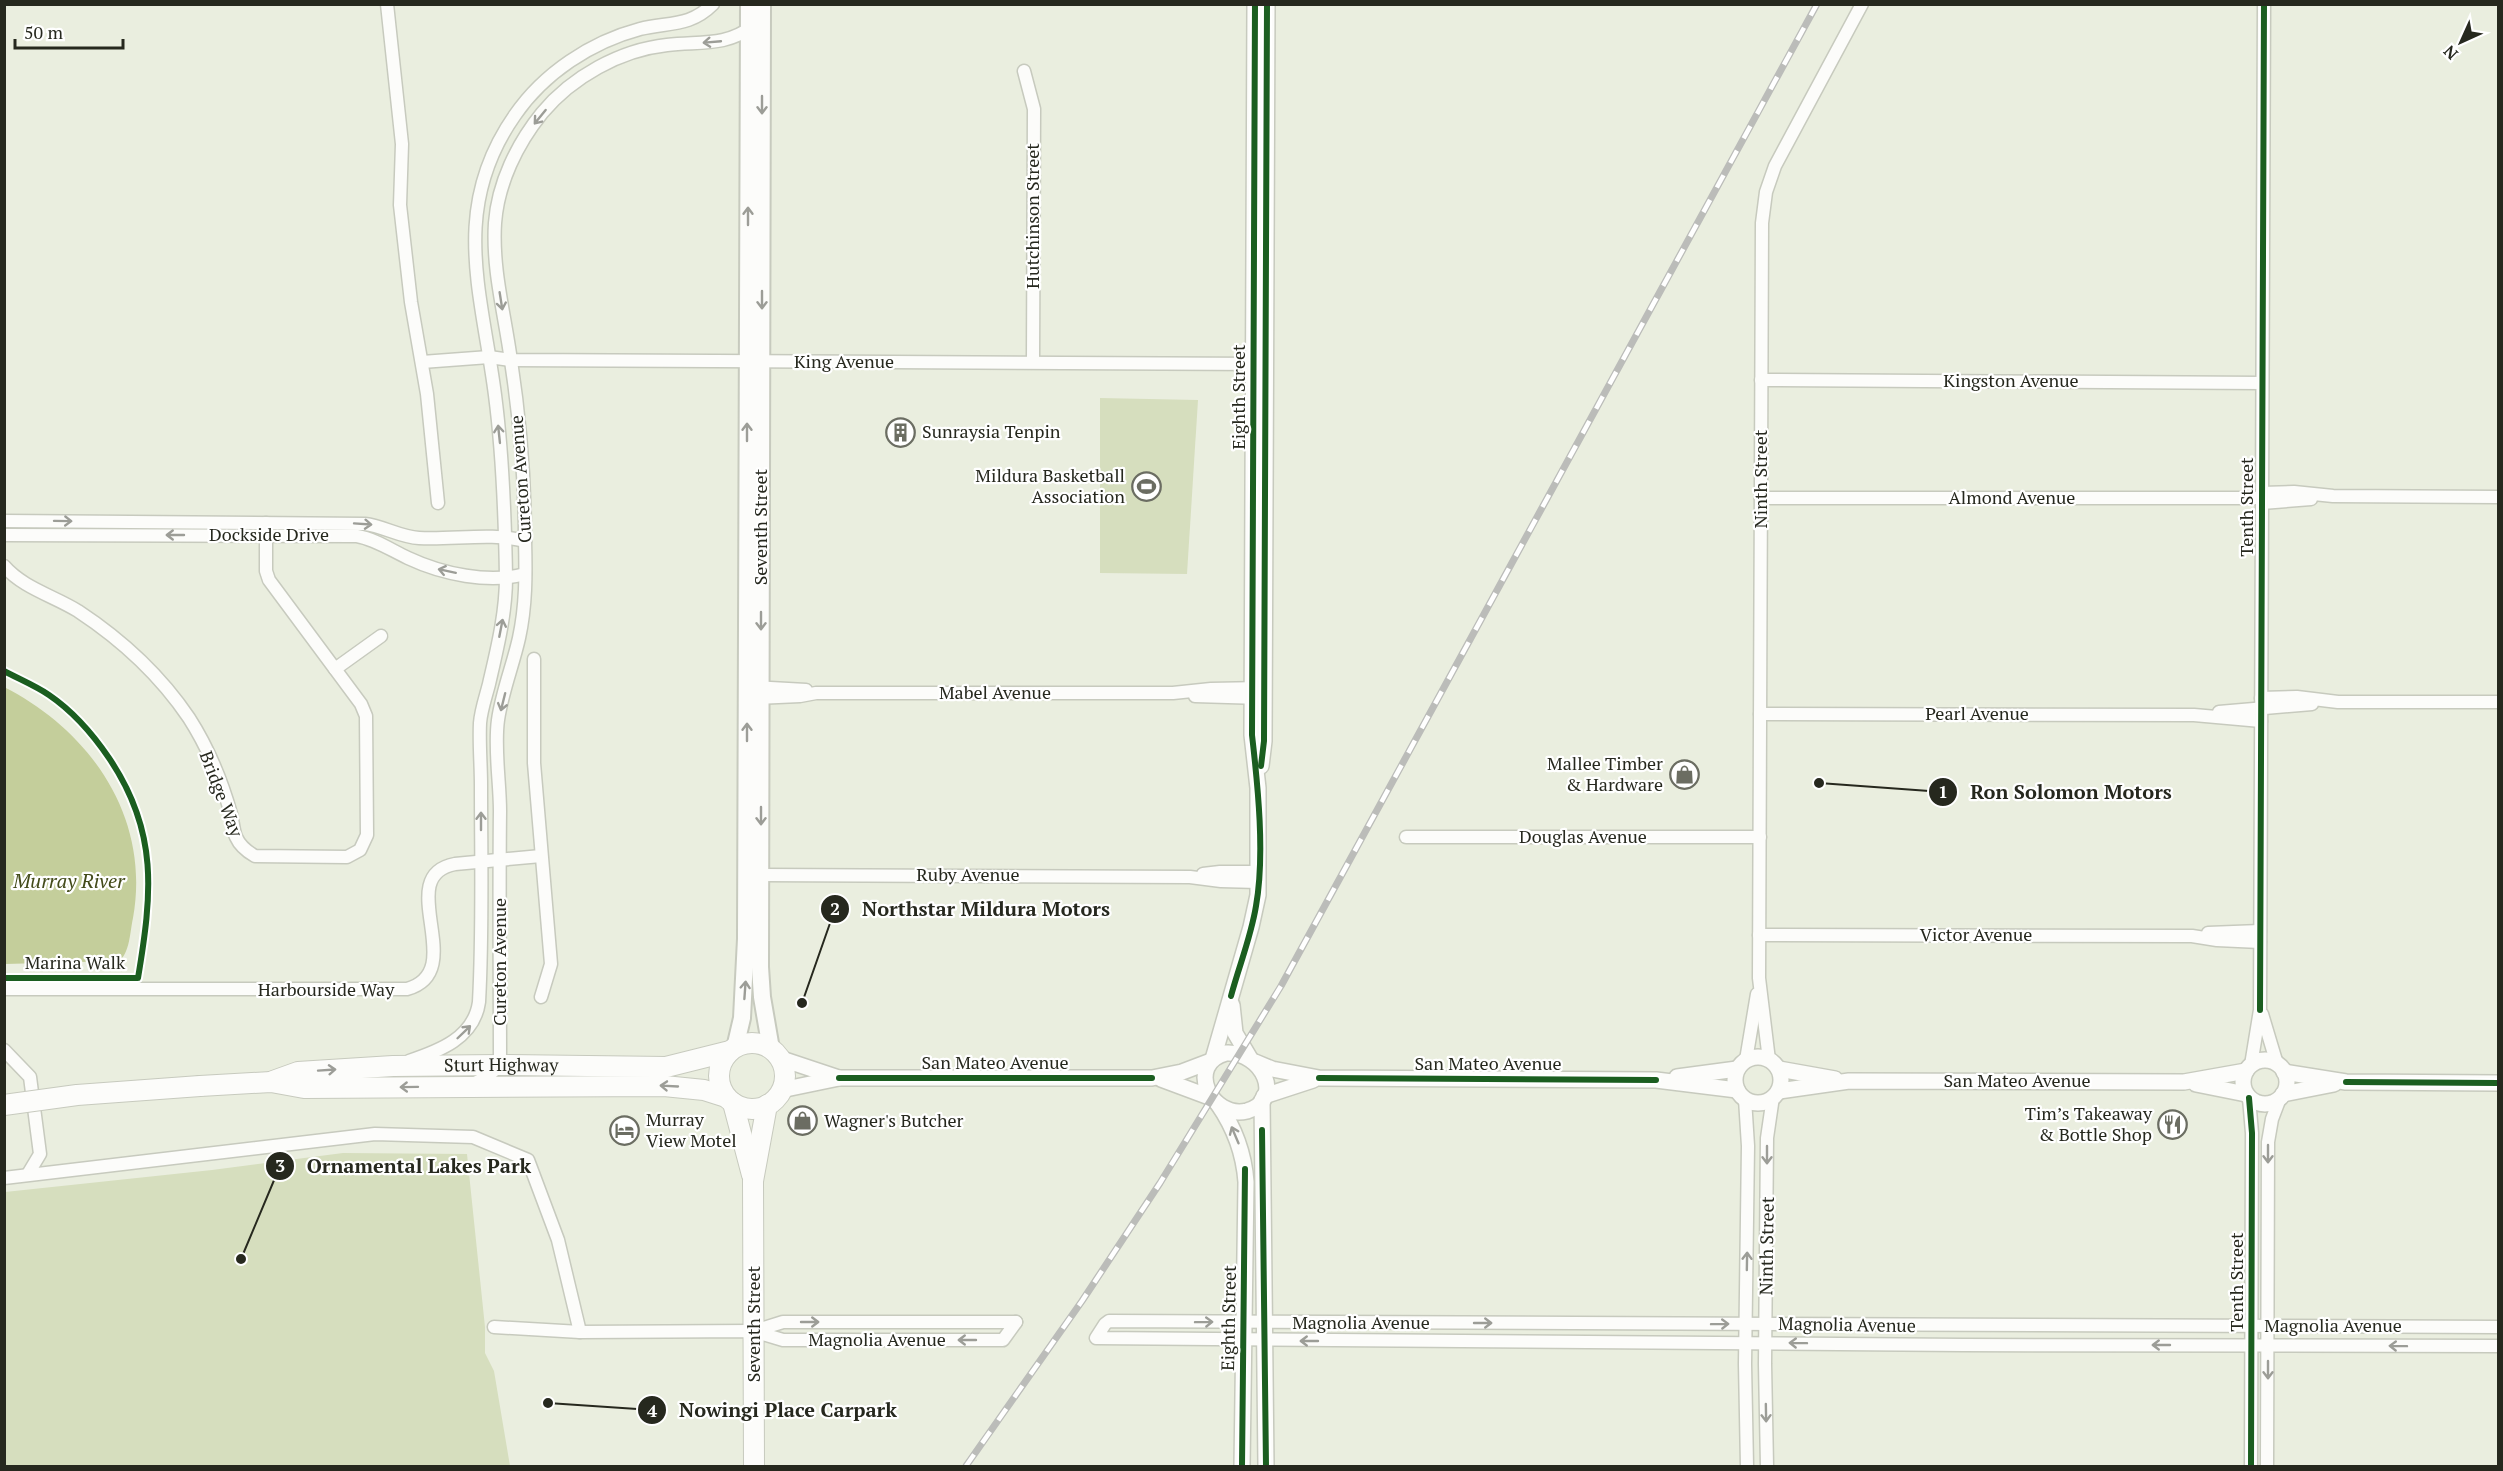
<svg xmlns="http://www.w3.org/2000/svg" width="2503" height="1471" font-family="'PT Serif',serif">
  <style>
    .green { fill: #d6debe }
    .water { fill: #c4ce9b }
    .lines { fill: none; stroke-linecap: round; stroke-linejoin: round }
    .minor-casing { stroke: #c7cabe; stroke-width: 15 }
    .tertiary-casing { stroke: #c7cabe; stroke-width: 18 }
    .secondary-casing { stroke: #c7cabe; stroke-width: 20 }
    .trunk-casing { stroke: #c7cabe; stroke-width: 22 }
    .minor { stroke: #fcfcfa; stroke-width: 12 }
    .tertiary { stroke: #fcfcfa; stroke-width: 15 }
    .secondary { stroke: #fcfcfa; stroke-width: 16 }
    .trunk { stroke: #fcfcfa; stroke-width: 20 }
    .rail-casing { stroke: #bbbcb9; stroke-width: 7 }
    .rail { stroke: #fff; stroke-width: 4.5; stroke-dasharray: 14; stroke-linecap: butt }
    .trunk-bridge-casing { stroke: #c7cabe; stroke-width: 22; stroke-linecap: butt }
    .trunk-bridge { stroke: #fcfcfa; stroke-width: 20 }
    .cycleway-casing { stroke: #fff; stroke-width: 10 }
    .cycleway { stroke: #1b5e20; stroke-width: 6 }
    .oneway { stroke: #9c9d97 }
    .labels { text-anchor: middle; stroke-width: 4.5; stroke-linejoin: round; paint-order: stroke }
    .street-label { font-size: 18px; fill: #26281e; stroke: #fff }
    .poi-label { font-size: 18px; fill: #26281e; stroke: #fff; text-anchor: start }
    .water-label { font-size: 20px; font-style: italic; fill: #434b1a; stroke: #fff }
    .leader { fill: none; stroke: #26281e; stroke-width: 2 }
    .callout-dot { fill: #26281e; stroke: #fff; stroke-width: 2 }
    .mark-label { font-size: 18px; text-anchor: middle; font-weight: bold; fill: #fff }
    .callout-label { font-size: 20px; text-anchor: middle; font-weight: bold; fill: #26281e; stroke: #fff; stroke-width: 4.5; stroke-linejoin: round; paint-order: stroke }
  </style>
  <rect width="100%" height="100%" fill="#eaeedf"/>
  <g class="green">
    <path d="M 1100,398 L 1198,400 L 1187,574 L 1100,573 Z"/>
    <path d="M 343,1153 L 467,1154 L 485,1327 L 485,1353 L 494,1371 L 510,1466 L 5,1466 L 5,1192 L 212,1170 Z"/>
  </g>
  <path class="water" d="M 4,687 C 91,731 151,818 133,918 C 130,931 130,953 119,961 L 5,964 Z"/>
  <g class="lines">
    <defs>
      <g id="minor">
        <path d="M 387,4 L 402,144 L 400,205 L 411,302 L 427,394 L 438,503"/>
        <path d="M 1024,71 L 1034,109 L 1033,362"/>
        <path d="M 422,362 L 489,357 L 511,360 L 1261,364"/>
        <path d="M 1761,380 L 2262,383"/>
        <path d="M 2262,493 L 2294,492 L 2333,496 L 2498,497"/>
        <path d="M 1761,498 L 2262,498"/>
        <path d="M 2262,503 L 2311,499"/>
        <path d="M 4,521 L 365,524 C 383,526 400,537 419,538 C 454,540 491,532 525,541"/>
        <path d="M 4,535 L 357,536 C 375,539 391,550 408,558 C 442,574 489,584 525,574"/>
        <path d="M 4,566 C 23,588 54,596 78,611 C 122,640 160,675 189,718 C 207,746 222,782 231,814 C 233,822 233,830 236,837 C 240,846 246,851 255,856 L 347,857 L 360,850 L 367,835 L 366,716 L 361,704 L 269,580 L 266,571 L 266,523"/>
        <path d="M 534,659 L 534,763 L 551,964 L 541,997"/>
        <path d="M 335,669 L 381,636"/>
        <path d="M 755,687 L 806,690"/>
        <path d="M 1195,696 L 1261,698"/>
        <path d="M 754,698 L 800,696 L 816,693 L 1173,693 L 1211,689 L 1261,688"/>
        <path d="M 2261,698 L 2297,697 L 2338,702 L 2498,702"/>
        <path d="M 2219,712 L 2312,704"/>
        <path d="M 1760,714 L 2194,715 L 2261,721"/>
        <path d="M 1406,837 L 1760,837"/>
        <path d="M 1203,874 L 1220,872 L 1258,872"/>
        <path d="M 754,875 L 1190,877 L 1221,881 L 1258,882"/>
        <path d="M 2208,933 L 2260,931"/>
        <path d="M 1759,935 L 2192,936 L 2217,940 L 2260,942"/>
        <path d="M 4,989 L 407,989 C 471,971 391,876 455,864 L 541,856"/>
        <path d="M 2262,1014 L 2277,1064"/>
        <path d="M 4,1050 L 30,1077 L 40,1154 L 28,1174"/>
        <path d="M 1746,1060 L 1757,994"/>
        <path d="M 1769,1060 L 1759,978 L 1762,223 L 1766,192 L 1775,166 L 1862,4"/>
        <path d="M 409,1061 C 439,1051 474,1038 479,1002 C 483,930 481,857 481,785 C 481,765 479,744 480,723 C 481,710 486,696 489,684 C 497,649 506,614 506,577 C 505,516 503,456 495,395 C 482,293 449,209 515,115 C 544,73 591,42 640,29 C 669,22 690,27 713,4"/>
        <path d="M 2251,1065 L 2260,1010 L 2264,4"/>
        <path d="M 473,1084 L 488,1076 L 500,1065 C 500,980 499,895 500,811 C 500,782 494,748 498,720 C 502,692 513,665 519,638 C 526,606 526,574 525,541 C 525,481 520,420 511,361 C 505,315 492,270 495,223 C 498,183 517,144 542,113 C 572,77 620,50 667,45 C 700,41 725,47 753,26"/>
        <path d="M 2249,1098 L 2252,1133 L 2251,1466"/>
        <path d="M 1745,1099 L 1748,1146 L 1745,1364 L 1747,1466"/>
        <path d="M 4,1178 L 375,1134 L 473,1137 L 528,1160 L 558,1240 L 580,1332"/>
        <path d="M 494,1327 L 580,1332 L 753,1331 L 783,1340 L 1003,1340 L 1016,1322"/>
        <path d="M 2498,1327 L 1109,1321 L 1105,1324 L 1096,1338 L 1963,1345 L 2498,1346"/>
        <path d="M 754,1331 L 783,1322 L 1016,1322"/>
        <path d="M 1767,1466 L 1765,1364 L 1767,1138 L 1773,1097"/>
        <path d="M 2267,1466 L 2268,1142 L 2272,1119 L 2280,1098"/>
      </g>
      <g id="tertiary">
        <path d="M 1261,766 L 1264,741 L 1267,4"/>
        <path d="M 1232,1005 L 1235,1033 L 1251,1060"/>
        <path d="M 1226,1053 C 1263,1051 1285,1100 1247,1111 C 1211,1120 1185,1064 1226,1053 Z"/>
        <circle cx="1758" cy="1080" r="23"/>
        <path d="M 779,1058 L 839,1078"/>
        <path d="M 1213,1059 L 1251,927 L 1258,895 L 1258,788 L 1252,735 L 1255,4"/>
        <circle cx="2265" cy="1082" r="22"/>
        <path d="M 1255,1062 L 1272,1069 L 1319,1078 L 1656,1080 L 1737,1090"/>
        <path d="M 1779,1069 L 1835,1079"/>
        <path d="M 2284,1072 L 2346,1082 L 2498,1083"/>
        <path d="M 1677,1077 L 1737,1069"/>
        <path d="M 1161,1079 L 1212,1098"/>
        <path d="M 2196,1084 L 2246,1094"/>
        <path d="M 781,1090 L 839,1078 L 1152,1078 L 1182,1072 L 1211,1061"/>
        <path d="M 1779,1091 L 1849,1081 L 2184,1082 L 2246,1071"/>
        <path d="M 2283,1094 L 2334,1084"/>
        <path d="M 1264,1096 L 1313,1080"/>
        <path d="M 1262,1100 L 1266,1466"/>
        <path d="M 1218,1104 C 1234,1127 1244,1154 1246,1182 L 1242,1466"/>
      </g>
      <g id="secondary">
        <path d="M 762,4 L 760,967 L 762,997 L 771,1049"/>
        <path d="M 735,1048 L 742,1018 L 746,939 L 749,4"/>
      </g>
      <g id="trunk">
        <circle cx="752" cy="1076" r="33"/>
        <path id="s1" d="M 273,1081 L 298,1072 L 393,1066 L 500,1065 L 666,1067 L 730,1051"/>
        <path d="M 200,1086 L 271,1082 L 304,1088 L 664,1086 L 704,1090 L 726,1097"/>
        <path d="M 733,1103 L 752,1175"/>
        <path d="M 754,1466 L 753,1181 L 767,1105"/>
      </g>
    </defs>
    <use href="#minor" class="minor-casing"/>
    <use href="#tertiary" class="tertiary-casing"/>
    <use href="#secondary" class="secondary-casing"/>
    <use href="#trunk" class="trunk-casing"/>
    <use href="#minor" class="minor"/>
    <use href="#tertiary" class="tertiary"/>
    <use href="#secondary" class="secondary"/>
    <use href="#trunk" class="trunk"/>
    <defs>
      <path id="rail" d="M 966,1466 L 1082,1301 L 1160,1183 L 1281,986 L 1817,4"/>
    </defs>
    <use href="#rail" class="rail-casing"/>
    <use href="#rail" class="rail"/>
    <defs>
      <path id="trunk-bridge" d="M 4,1105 L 77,1095 L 200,1086"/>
    </defs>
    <use href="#trunk-bridge" class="trunk-bridge-casing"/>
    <use href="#trunk-bridge" class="trunk-bridge"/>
    <defs>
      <g id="cycleway">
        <path d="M 4,671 C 19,679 36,686 49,695 C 74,712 92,733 109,758 C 159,832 152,894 138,978 L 4,978"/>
        <path d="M 1261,766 L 1264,741 L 1267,4"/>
        <path d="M 1231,996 C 1239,966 1251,937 1256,906 C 1265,855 1258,787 1252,735 L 1255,4"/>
        <path d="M 2260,1010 L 2264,4"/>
        <path d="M 839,1078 L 1152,1078"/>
        <path d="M 1319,1078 L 1656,1080"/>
        <path d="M 2346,1082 L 2498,1083"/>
        <path d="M 2249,1098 L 2252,1133 L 2251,1466"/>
        <path d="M 1262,1130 L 1266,1466"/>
        <path d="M 1242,1466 L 1245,1169"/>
      </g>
    </defs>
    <use href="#cycleway" class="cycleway-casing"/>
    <use href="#cycleway" class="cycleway"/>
  </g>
  <defs><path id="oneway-shaft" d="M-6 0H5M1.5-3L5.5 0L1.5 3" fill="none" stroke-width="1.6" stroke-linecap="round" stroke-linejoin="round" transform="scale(1.5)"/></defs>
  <g class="oneway">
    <use href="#oneway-shaft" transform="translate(712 42) rotate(175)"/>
    <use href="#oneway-shaft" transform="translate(762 105) rotate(90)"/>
    <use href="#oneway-shaft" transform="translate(540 117) rotate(129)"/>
    <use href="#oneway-shaft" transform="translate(748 216) rotate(-90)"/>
    <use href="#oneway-shaft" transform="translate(762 300) rotate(90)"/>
    <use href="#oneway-shaft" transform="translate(501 301) rotate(81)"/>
    <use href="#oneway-shaft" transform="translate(747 432) rotate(-90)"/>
    <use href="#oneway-shaft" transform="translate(499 434) rotate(-96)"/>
    <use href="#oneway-shaft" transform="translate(63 521) rotate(1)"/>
    <use href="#oneway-shaft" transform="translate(363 524) rotate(4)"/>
    <use href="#oneway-shaft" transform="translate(175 535) rotate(-180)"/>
    <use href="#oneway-shaft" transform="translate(447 571) rotate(-168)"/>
    <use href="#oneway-shaft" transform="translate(761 621) rotate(90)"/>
    <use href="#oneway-shaft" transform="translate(501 628) rotate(-79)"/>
    <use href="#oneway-shaft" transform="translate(503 702) rotate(104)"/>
    <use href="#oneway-shaft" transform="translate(747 732) rotate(-90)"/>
    <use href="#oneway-shaft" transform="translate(761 816) rotate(90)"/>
    <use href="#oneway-shaft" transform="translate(481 821) rotate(-90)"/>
    <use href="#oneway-shaft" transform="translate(745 990) rotate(-86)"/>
    <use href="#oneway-shaft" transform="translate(464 1032) rotate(-44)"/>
    <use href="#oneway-shaft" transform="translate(327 1070) rotate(-4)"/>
    <use href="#oneway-shaft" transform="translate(669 1086) rotate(-177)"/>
    <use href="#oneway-shaft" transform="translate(409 1087) rotate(179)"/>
    <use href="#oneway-shaft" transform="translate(1235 1135) rotate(-113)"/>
    <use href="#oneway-shaft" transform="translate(2268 1154) rotate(90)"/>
    <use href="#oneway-shaft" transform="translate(1767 1155) rotate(90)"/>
    <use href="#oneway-shaft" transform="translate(1747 1261) rotate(-89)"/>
    <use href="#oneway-shaft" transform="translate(810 1322)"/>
    <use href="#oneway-shaft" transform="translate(1204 1322) rotate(-1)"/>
    <use href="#oneway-shaft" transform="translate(1483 1323)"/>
    <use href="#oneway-shaft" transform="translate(1720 1324) rotate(-1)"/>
    <use href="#oneway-shaft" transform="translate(967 1340) rotate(180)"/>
    <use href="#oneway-shaft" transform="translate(1309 1341) rotate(-180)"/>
    <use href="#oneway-shaft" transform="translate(1798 1343) rotate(-179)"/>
    <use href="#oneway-shaft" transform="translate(2161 1345) rotate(180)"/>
    <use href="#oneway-shaft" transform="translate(2398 1346) rotate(-179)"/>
    <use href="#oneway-shaft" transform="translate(2268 1370) rotate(90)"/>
    <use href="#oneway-shaft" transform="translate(1766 1413) rotate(89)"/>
  </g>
  <defs>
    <symbol id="building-ring" viewBox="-11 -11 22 22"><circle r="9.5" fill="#fff" stroke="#6b6d62" stroke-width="1.5"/><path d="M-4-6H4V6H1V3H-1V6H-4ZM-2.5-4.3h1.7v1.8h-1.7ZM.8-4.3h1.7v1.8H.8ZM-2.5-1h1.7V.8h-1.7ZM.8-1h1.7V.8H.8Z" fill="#6b6d62"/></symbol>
    <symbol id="stadium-ring" viewBox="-11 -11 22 22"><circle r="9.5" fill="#fff" stroke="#6b6d62" stroke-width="1.5"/><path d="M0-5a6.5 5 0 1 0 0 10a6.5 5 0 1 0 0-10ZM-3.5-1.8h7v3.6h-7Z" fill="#6b6d62"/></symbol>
    <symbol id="shop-ring" viewBox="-11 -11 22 22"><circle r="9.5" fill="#fff" stroke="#6b6d62" stroke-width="1.5"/><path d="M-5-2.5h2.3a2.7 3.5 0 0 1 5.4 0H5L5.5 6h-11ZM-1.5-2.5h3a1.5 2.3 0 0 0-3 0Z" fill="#6b6d62"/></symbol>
    <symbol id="restaurant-ring" viewBox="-11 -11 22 22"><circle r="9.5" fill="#fff" stroke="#6b6d62" stroke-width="1.5"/><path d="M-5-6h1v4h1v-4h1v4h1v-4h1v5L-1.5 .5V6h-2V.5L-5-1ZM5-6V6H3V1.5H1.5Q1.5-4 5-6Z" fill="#6b6d62"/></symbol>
    <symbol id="hotel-ring" viewBox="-11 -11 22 22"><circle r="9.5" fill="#fff" stroke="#6b6d62" stroke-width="1.5"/><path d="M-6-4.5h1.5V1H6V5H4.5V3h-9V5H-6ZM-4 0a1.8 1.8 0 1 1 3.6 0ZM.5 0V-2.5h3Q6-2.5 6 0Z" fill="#6b6d62"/></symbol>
  </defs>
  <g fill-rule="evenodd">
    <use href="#building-ring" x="884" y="416" width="33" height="33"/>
    <use href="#stadium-ring" x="1130" y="470" width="33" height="33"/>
    <use href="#shop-ring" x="1668" y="758" width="33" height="33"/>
    <use href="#shop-ring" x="786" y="1104" width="33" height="33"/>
    <use href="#restaurant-ring" x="2156" y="1108" width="33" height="33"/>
    <use href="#hotel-ring" x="608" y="1114" width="33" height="33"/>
  </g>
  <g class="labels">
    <g class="street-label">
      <text transform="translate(1033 216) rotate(-90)" y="6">Hutchinson Street</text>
      <text x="844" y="368">King Avenue</text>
      <text x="2011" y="387">Kingston Avenue</text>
      <text transform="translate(1239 397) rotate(-90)" y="6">Eighth Street</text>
      <text transform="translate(521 479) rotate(-94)" y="6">Cureton Avenue</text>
      <text transform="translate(1761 479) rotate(-90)" y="6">Ninth Street</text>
      <text x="2012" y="504">Almond Avenue</text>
      <text transform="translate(2247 507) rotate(-90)" y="6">Tenth Street</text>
      <text transform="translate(761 527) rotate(-90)" y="6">Seventh Street</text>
      <text x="269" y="541">Dockside Drive</text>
      <text x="995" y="699">Mabel Avenue</text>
      <text x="1977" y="720">Pearl Avenue</text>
      <text transform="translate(221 794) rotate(69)" y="6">Bridge Way</text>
      <text x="1583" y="843">Douglas Avenue</text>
      <text x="968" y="881">Ruby Avenue</text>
      <text x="1976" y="941">Victor Avenue</text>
      <text transform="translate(500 962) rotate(-90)" y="6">Cureton Avenue</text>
      <text x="75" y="969">Marina Walk</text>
      <text x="326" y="996">Harbourside Way</text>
      <text x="995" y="1069">San Mateo Avenue</text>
      <text x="1488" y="1070">San Mateo Avenue</text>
      <text dy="6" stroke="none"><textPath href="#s1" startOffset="230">Sturt Highway</textPath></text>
      <text x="2017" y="1087">San Mateo Avenue</text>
      <text transform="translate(1767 1246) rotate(-89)" y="6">Ninth Street</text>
      <text transform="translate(2237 1282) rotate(-90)" y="6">Tenth Street</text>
      <text transform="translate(1229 1318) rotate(-89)" y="6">Eighth Street</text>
      <text x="1361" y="1329">Magnolia Avenue</text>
      <text transform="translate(754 1324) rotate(-90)" y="6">Seventh Street</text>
      <text transform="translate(1847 1325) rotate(1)" y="6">Magnolia Avenue</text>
      <text x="2333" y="1332">Magnolia Avenue</text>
      <text x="877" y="1346">Magnolia Avenue</text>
    </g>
    <g class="poi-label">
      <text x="922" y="438">Sunraysia Tenpin</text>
      <text x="1125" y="482" text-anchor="end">Mildura Basketball<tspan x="1125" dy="21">Association</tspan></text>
      <text x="1663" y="770" text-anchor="end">Mallee Timber<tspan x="1663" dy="21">&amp; Hardware</tspan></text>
      <text x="2152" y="1120" text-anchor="end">Tim’s Takeaway<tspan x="2152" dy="21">&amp; Bottle Shop</tspan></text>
      <text x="646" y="1126">Murray<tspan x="646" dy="21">View Motel</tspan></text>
      <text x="824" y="1127">Wagner's Butcher</text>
    </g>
    <g class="water-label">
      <text x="69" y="888">Murray River</text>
    </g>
  </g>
  <path class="leader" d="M1819 783L1943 792M802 1003L835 909M241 1259L280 1166M548 1403L652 1410"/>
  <g class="callout-dot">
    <circle cx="1819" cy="783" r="6"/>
    <circle cx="802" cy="1003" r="6"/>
    <circle cx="241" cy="1259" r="6"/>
    <circle cx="548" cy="1403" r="6"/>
    <circle cx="1943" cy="792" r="15"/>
    <circle cx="835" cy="909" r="15"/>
    <circle cx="280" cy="1166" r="15"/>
    <circle cx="652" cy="1410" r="15"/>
  </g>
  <g class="mark-label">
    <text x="1943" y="798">1</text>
    <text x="835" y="915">2</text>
    <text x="280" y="1172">3</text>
    <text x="652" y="1417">4</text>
  </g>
  <g class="callout-label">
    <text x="2071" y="799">Ron Solomon Motors</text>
    <text x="986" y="916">Northstar Mildura Motors</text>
    <text x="419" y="1173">Ornamental Lakes Park</text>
    <text x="788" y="1417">Nowingi Place Carpark</text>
  </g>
  <rect width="2503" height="1471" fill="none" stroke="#26281e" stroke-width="12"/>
  <g transform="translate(2461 42) rotate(225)" stroke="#ffffff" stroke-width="4.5" paint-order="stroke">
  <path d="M0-4.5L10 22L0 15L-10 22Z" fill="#26281e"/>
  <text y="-9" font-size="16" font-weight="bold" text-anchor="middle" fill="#26281e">N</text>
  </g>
  <path d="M15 39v9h108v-9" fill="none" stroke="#26281e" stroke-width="3"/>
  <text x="24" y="39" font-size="18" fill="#26281e" stroke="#ffffff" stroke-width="4.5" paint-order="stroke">50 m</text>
</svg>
